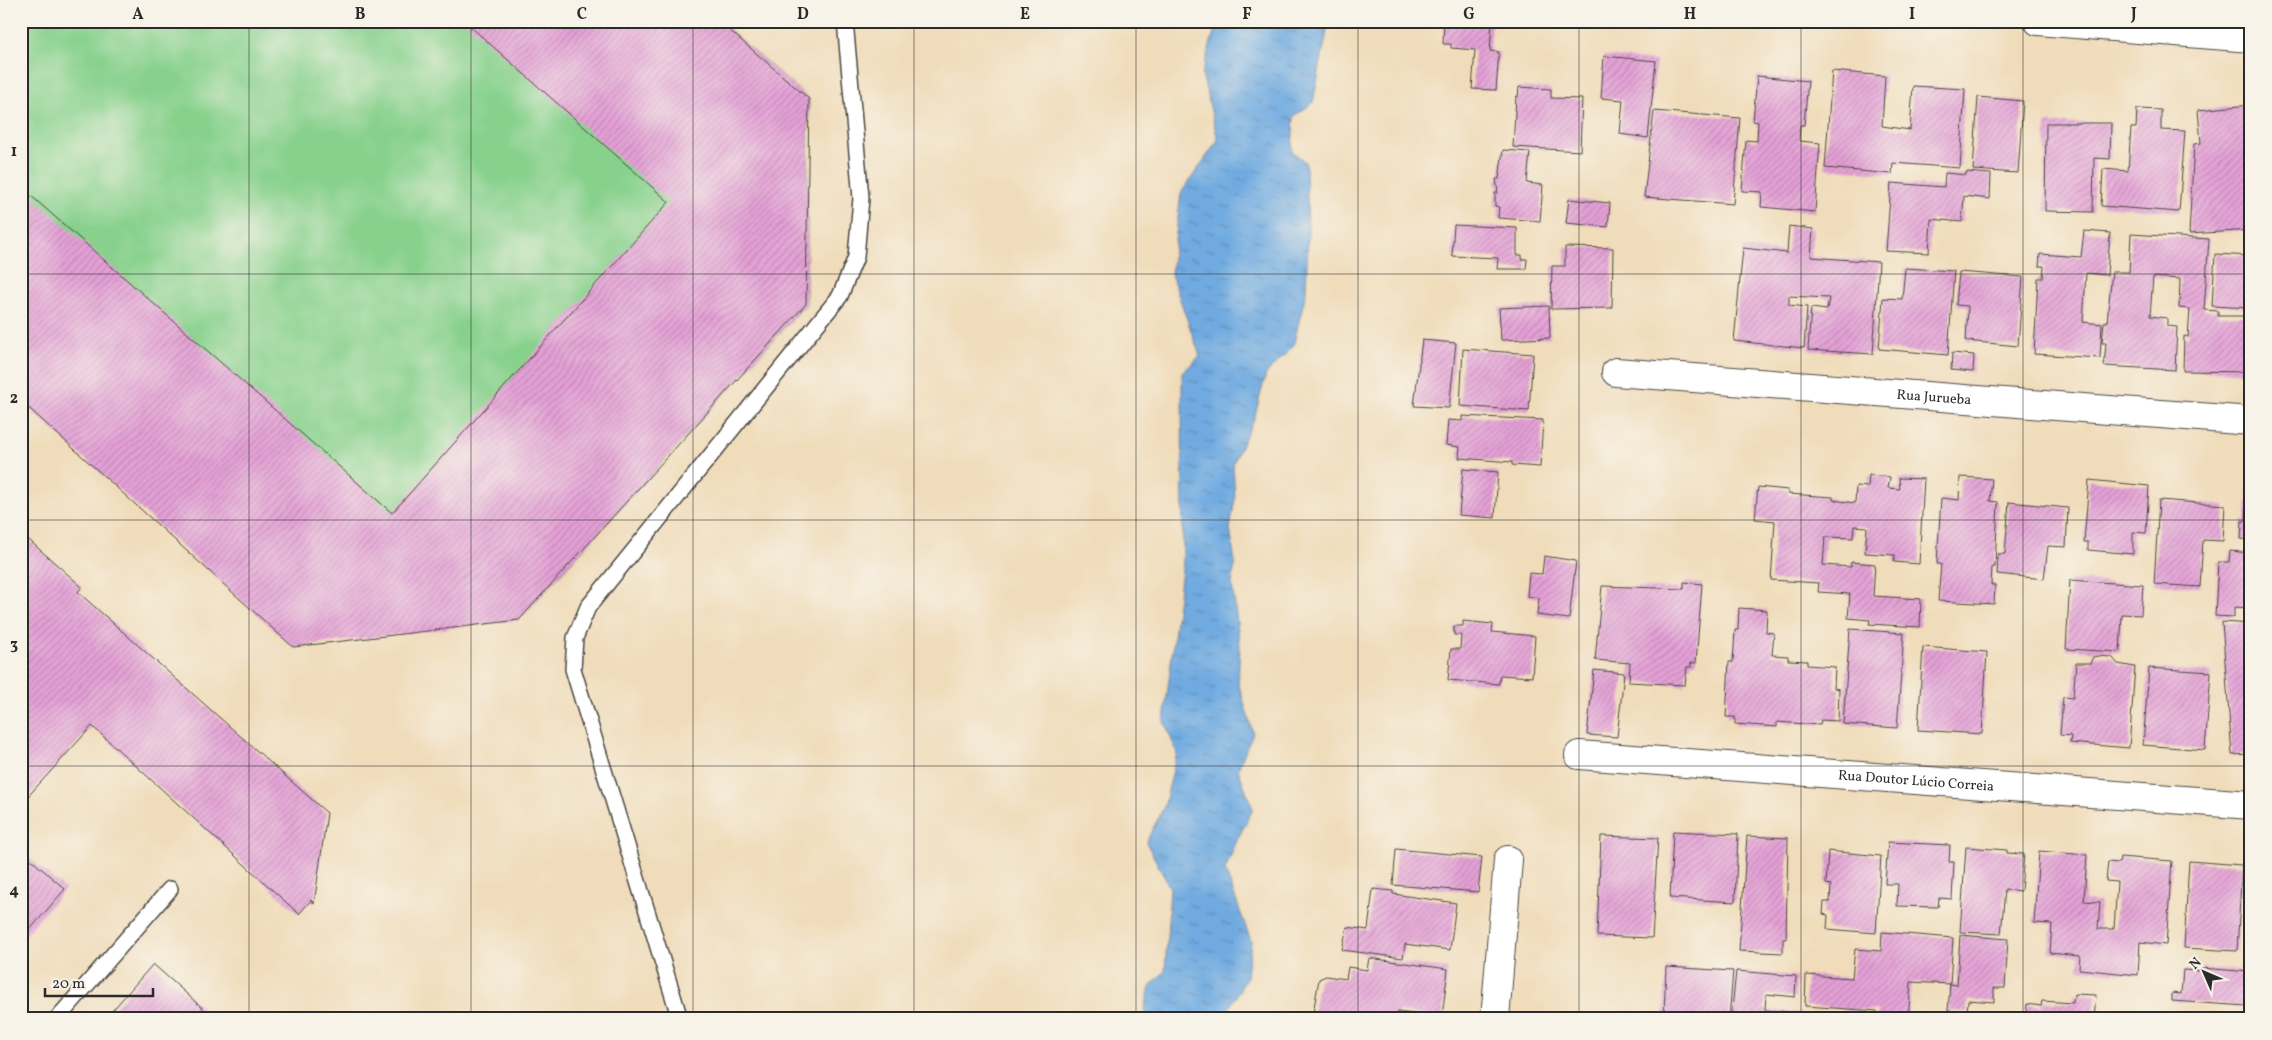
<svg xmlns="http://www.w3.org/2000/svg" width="2272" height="1040" font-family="Vollkorn,serif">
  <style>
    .pitch { fill: #88d18d; stroke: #5a7e5c }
    .water { fill: url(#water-ripples); stroke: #4e6a86 }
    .building { fill: url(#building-hatch) }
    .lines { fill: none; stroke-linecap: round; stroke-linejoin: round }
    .service-casing { stroke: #494640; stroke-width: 18 }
    .minor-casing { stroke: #494640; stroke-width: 30 }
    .service { stroke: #fff; stroke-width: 15 }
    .minor { stroke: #fff; stroke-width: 28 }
    .grid { fill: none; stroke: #2b2b2b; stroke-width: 1; stroke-opacity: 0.55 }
    .labels { text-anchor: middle; stroke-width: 5; stroke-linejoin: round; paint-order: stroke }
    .street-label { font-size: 14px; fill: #2b2b2b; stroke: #f7f3e8 }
    .neatline { fill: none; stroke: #2b2b2b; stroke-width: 2 }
    .grid-label { font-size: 16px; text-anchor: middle; font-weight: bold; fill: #2b2b2b }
  </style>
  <defs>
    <pattern id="water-ripples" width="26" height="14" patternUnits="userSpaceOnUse" patternTransform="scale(1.25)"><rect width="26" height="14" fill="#70aae0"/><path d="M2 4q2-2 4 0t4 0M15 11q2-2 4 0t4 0" fill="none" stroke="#5c8bb6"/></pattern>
    <pattern id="building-hatch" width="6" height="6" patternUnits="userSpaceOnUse" patternTransform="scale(1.25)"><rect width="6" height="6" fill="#e5a1d7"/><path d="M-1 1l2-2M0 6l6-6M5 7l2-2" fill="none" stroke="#ba83af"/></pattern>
  </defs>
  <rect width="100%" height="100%" fill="#f7f3e8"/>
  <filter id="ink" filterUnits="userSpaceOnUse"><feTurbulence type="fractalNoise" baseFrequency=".02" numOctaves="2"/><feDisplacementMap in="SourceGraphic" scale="10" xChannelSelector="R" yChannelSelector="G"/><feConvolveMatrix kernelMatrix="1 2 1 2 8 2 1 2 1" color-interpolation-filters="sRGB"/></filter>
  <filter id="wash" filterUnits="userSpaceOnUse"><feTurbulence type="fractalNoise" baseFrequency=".0096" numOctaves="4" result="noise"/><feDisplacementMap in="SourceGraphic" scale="20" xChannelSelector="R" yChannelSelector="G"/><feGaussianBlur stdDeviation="1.12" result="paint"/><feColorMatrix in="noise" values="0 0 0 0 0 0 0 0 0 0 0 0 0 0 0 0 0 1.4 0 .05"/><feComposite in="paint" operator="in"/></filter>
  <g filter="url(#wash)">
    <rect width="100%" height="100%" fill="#f0dcba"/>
    <path class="pitch" d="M 21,21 L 719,21 L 809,99 L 806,304 L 519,620 L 21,401 Z"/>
    <path class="water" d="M 1217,21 L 1329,21 L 1313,103 L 1294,116 L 1292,151 L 1306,163 L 1308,232 L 1306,292 L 1293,347 L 1266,374 L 1254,419 L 1233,463 L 1235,499 L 1230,529 L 1235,562 L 1232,584 L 1240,646 L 1238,682 L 1253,733 L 1238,769 L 1253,809 L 1238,838 L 1225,870 L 1251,941 L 1247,977 L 1223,1019 L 1151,1019 L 1144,1012 L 1150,987 L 1165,971 L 1170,888 L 1146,842 L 1164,807 L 1177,753 L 1164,721 L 1183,561 L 1182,373 L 1200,356 L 1171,274 L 1181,193 L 1218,140 L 1202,74 Z"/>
    <g id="blocks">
      <g class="building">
        <path d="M 464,21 L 719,21 L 809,99 L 806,304 L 519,620 L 293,647 L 21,401 L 21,187 L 392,513 L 669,202 Z"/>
        <path d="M 1444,21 L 1492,21 L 1490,51 L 1499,52 L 1496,90 L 1472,89 L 1475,50 L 1451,48 L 1451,44 L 1443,44 Z"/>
        <path d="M 1604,56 L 1656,61 L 1648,138 L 1620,134 L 1623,100 L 1601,98 Z"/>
        <path d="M 1832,71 L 1885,76 L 1882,126 L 1910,130 L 1913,86 L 1965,89 L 1960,168 L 1893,163 L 1892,174 L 1825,168 Z"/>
        <path d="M 1757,76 L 1808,81 L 1804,125 L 1800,125 L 1799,141 L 1820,143 L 1815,212 L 1761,207 L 1762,192 L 1742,191 L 1746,140 L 1757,141 L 1758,122 L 1753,121 Z"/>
        <path d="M 1519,87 L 1551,89 L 1551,98 L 1582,99 L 1580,151 L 1513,147 L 1516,96 L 1518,97 Z"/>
        <path d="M 1978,97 L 2023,101 L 2018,173 L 1973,170 Z"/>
        <path d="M 2251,105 L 2251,230 L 2189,234 L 2194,144 L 2201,143 L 2198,110 Z"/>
        <path d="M 2137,109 L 2161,110 L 2161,130 L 2185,131 L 2179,212 L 2101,206 L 2103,169 L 2128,171 L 2131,128 L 2136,128 Z"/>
        <path d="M 1654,111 L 1740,118 L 1733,204 L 1644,197 Z"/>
        <path d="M 2046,123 L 2111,123 L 2110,159 L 2094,158 L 2093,212 L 2045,211 Z"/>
        <path d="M 1503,150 L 1530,152 L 1527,183 L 1543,185 L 1540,221 L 1498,218 L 1499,207 L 1495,206 L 1495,193 L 1498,193 L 1496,179 L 1499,179 Z"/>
        <path d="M 1966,172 L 1991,174 L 1990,199 L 1964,196 L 1962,222 L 1931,219 L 1929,253 L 1886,251 L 1891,183 L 1944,187 L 1945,173 L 1966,175 Z"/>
        <path d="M 1569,199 L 1610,203 L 1608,227 L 1566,223 Z"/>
        <path d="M 1454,225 L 1517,228 L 1517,255 L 1522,255 L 1522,259 L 1527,259 L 1526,269 L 1497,269 L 1498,258 L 1452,256 Z"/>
        <path d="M 1789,226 L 1813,229 L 1811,257 L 1879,262 L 1873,354 L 1808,350 L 1811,308 L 1827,310 L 1829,298 L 1789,296 L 1789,305 L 1807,307 L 1804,348 L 1734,341 L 1743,248 L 1787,253 Z"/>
        <path d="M 2084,231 L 2110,233 L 2107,275 L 2086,273 L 2083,322 L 2102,324 L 2100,358 L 2034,354 L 2038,278 L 2043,278 L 2044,266 L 2039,266 L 2040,254 L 2081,257 Z"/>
        <path d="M 2131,234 L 2209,239 L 2204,310 L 2218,311 L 2218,316 L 2251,316 L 2251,372 L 2183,371 L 2184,336 L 2188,337 L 2190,309 L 2179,308 L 2180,279 L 2153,277 L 2150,316 L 2167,318 L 2167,326 L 2177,327 L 2175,370 L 2104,366 L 2106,343 L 2102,343 L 2104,322 L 2107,322 L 2112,272 L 2129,272 Z"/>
        <path d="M 1565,247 L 1613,248 L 1612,308 L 1551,309 L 1552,266 L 1565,266 Z"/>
        <path d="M 2215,254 L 2251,256 L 2251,308 L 2212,306 Z"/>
        <path d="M 1905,268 L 1954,271 L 1948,355 L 1879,349 L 1883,298 L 1902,299 Z"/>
        <path d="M 1959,272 L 2023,277 L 2018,346 L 1966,341 L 1968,306 L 1956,305 Z"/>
        <path d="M 1549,306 L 1550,338 L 1501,340 L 1499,308 Z"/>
        <path d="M 1422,340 L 1456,343 L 1449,408 L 1414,406 Z"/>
        <path d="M 1463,349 L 1533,354 L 1529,411 L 1460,406 Z"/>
        <path d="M 1952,353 L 1974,355 L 1973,372 L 1951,370 Z"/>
        <path d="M 1462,416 L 1543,420 L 1540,467 L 1512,465 L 1512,462 L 1459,458 L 1460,447 L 1446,445 L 1448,420 L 1462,421 Z"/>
        <path d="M 1463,469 L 1498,472 L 1495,518 L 1459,515 Z"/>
        <path d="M 1869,475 L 1890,477 L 1888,488 L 1900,489 L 1899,478 L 1924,479 L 1919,564 L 1894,562 L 1895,555 L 1865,553 L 1867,527 L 1854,526 L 1853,538 L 1825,537 L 1823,565 L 1851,567 L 1851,562 L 1875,564 L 1873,596 L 1921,599 L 1920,627 L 1869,624 L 1870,620 L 1848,618 L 1850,594 L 1818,592 L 1819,583 L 1771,580 L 1775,521 L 1755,519 L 1758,487 L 1788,490 L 1788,494 L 1833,497 L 1833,500 L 1855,503 L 1856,486 L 1868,487 Z"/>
        <path d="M 1960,477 L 1992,479 L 1990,501 L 1998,502 L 1995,567 L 1992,567 L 1991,585 L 1995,585 L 1994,604 L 1938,601 L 1941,564 L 1937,564 L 1941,498 L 1959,500 Z"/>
        <path d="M 2089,480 L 2149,486 L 2146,533 L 2133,532 L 2133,554 L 2088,550 L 2088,542 L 2084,542 Z"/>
        <path d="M 2248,484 L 2251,485 L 2251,540 L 2241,539 L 2242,521 L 2246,521 Z"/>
        <path d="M 2159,500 L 2225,505 L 2223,541 L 2203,540 L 2200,587 L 2154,584 Z"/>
        <path d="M 2009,502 L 2068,508 L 2066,547 L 2048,546 L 2044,579 L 1997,574 L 1998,554 L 2005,554 Z"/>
        <path d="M 21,533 L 82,587 L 78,592 L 327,813 L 314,904 L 311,900 L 299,914 L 92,726 L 21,804 Z"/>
        <path d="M 2230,551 L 2251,553 L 2251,608 L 2234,607 L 2234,617 L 2215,616 L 2218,562 L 2229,562 Z"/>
        <path d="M 1544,556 L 1576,561 L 1569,619 L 1537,615 L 1539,598 L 1527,596 L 1529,573 L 1542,574 Z"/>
        <path d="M 2070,580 L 2143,585 L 2141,615 L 2122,614 L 2120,652 L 2066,649 Z"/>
        <path d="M 1684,582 L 1702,584 L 1696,663 L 1691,663 L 1691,667 L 1687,667 L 1685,685 L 1629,682 L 1630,663 L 1595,660 L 1602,586 L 1684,589 Z"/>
        <path d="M 1739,608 L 1767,610 L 1766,632 L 1774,633 L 1772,655 L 1788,656 L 1788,660 L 1807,661 L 1807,665 L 1835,667 L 1834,688 L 1839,689 L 1838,721 L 1821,720 L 1820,725 L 1777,722 L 1777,727 L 1735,724 L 1735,717 L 1726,717 L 1729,662 L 1733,662 L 1735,630 L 1738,630 Z"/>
        <path d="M 1463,621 L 1493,624 L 1492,632 L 1535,636 L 1532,677 L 1500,675 L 1499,684 L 1448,680 L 1451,649 L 1460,649 L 1461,635 L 1454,635 L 1454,626 L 1463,626 Z"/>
        <path d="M 2222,622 L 2251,624 L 2251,754 L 2232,755 Z"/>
        <path d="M 1850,629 L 1904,633 L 1897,728 L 1843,724 Z"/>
        <path d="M 1923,647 L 1987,652 L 1982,734 L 1918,730 Z"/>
        <path d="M 2097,656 L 2112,657 L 2118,664 L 2135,667 L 2129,748 L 2070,743 L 2071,736 L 2060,735 L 2063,697 L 2073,698 L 2076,663 L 2090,663 L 2093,657 Z"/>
        <path d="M 2149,668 L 2211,672 L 2205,750 L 2143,745 Z"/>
        <path d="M 1594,670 L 1624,673 L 1617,737 L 1587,735 Z"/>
        <path d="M 1673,831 L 1738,834 L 1735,902 L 1670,898 Z"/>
        <path d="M 1601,836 L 1658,838 L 1652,938 L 1597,936 Z"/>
        <path d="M 1747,836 L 1788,838 L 1786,939 L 1783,939 L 1783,953 L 1739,951 Z"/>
        <path d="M 1888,842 L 1950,845 L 1949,862 L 1954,862 L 1952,899 L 1939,898 L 1938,907 L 1897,906 L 1898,884 L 1885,884 Z"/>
        <path d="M 1966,847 L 2007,850 L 2007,853 L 2024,854 L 2021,891 L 2005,889 L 2001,934 L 1960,932 Z"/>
        <path d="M 1396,849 L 1482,857 L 1478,892 L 1393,885 Z"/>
        <path d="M 21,851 L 65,889 L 21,940 Z"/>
        <path d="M 1828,851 L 1881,856 L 1876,933 L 1827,929 L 1828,915 L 1823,914 L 1824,902 L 1830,902 L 1831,885 L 1826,884 Z"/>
        <path d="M 2039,851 L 2087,855 L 2084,901 L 2100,902 L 2098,929 L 2114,929 L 2117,882 L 2106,881 L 2108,862 L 2119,863 L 2120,857 L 2172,861 L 2166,945 L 2140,942 L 2138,975 L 2079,969 L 2080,956 L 2050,953 L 2052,924 L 2034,923 Z"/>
        <path d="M 2189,861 L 2242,865 L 2237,951 L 2184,948 Z"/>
        <path d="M 1373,889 L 1393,891 L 1393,894 L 1456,903 L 1450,950 L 1405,944 L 1403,958 L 1342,950 L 1347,927 L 1368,930 Z"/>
        <path d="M 1882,932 L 1953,938 L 1950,984 L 1911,982 L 1908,1019 L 1877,1019 L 1877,1011 L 1805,1006 L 1806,975 L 1852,978 L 1855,949 L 1881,951 Z"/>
        <path d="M 1960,935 L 2008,939 L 2005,988 L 1994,988 L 1994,1002 L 1968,1000 L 1967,1012 L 1948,1011 L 1950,984 L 1957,985 Z"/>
        <path d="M 1369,958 L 1448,969 L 1442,1017 L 1398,1012 L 1397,1019 L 1312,1019 L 1319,979 L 1326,976 L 1346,979 L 1348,967 L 1367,970 Z"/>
        <path d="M 153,964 L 215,1019 L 105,1019 Z"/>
        <path d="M 1666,967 L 1733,971 L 1729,1019 L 1664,1015 Z"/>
        <path d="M 2202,968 L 2250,972 L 2247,1006 L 2172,1001 L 2172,993 L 2181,994 L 2183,970 L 2203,971 Z"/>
        <path d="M 1736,971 L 1796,976 L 1795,997 L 1766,994 L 1765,1010 L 1801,1013 L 1801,1019 L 1731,1019 Z"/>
        <path d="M 2074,994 L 2096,995 L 2094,1019 L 2025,1019 L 2027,1004 L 2041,1006 L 2042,1001 L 2073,1003 Z"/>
        <path d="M 1282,1014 L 1308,1018 L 1308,1019 L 1281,1019 Z"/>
      </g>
    </g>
  </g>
  <g filter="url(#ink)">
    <use href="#blocks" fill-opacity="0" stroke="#494640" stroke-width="1"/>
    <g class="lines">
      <defs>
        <g id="service">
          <path d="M 57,1019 L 170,889"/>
          <path d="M 680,1019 L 573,669 L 575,638 L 588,607 L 840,296 L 856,257 L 861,198 L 845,21"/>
        </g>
        <g id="minor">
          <path d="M 2038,21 L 2251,38"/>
          <path id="s1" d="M 1616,372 L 2251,421"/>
          <path id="s2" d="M 1579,755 L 2251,805"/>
          <path d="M 1495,1019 L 1508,860"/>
        </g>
      </defs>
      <use href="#service" class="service-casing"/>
      <use href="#minor" class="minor-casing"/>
      <use href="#service" class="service"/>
      <use href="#minor" class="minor"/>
    </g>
  </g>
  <path class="grid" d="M 249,21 L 249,1019M 471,21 L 471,1019M 693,21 L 693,1019M 914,21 L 914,1019M 1136,21 L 1136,1019M 1358,21 L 1358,1019M 1579,21 L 1579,1019M 1801,21 L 1801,1019M 2023,21 L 2023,1019M 21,274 L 2251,274M 21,520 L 2251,520M 21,766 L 2251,766"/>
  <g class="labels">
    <g class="street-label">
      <text dy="5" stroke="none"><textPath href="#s1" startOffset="319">Rua Jurueba</textPath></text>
      <text dy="5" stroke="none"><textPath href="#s2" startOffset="338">Rua Doutor Lúcio Correia</textPath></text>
    </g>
  </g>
  <rect width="2272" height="1040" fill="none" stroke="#f7f3e8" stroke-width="55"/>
  <g transform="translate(2204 972) rotate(315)" stroke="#f7f3e8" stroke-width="4" paint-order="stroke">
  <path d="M0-4L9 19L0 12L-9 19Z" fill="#2b2b2b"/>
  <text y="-8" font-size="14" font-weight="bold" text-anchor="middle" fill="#2b2b2b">N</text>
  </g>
  <path d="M45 988v8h108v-8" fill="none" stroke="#2b2b2b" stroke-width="2.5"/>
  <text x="52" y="988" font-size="15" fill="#2b2b2b" stroke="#f7f3e8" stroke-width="4" paint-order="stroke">20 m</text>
  <rect x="28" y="28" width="2216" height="984" class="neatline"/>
  <g class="grid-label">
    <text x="138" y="19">A</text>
    <text x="360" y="19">B</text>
    <text x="582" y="19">C</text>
    <text x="803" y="19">D</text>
    <text x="1025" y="19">E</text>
    <text x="1247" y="19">F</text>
    <text x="1469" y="19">G</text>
    <text x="1690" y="19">H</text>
    <text x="1912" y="19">I</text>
    <text x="2134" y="19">J</text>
    <text x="14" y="156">1</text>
    <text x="14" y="403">2</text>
    <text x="14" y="649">3</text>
    <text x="14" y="895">4</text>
  </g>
</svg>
